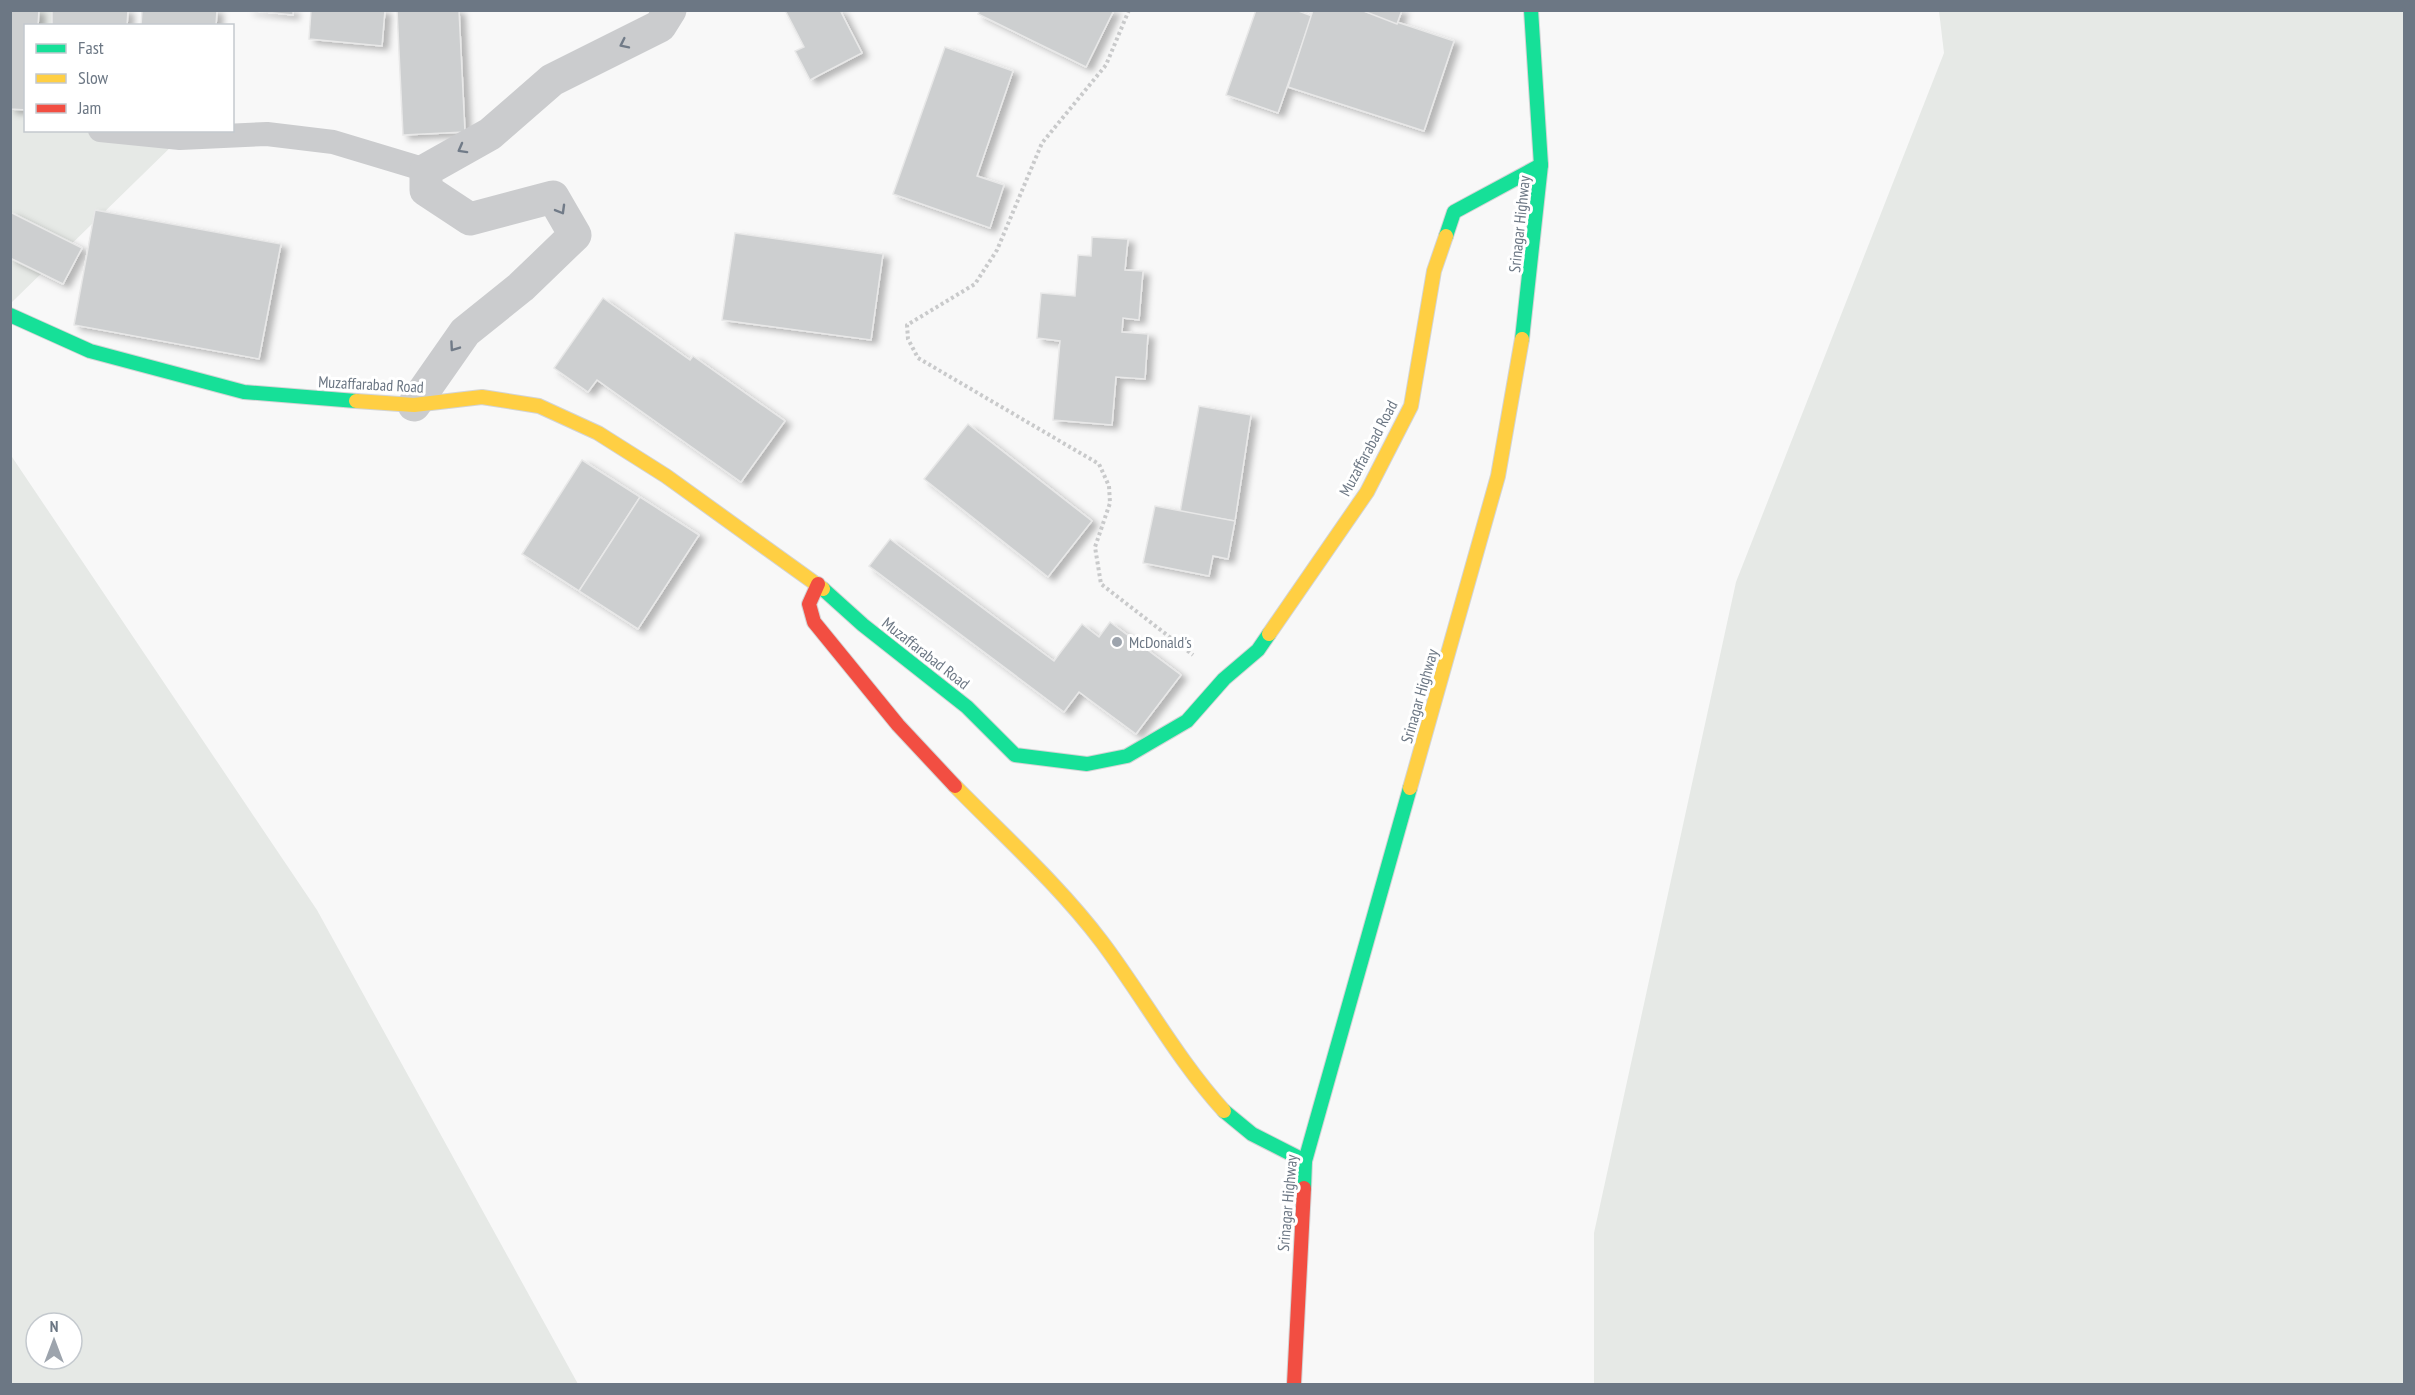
<svg xmlns="http://www.w3.org/2000/svg" width="2415" height="1395" font-family="'PT Sans Narrow',sans-serif">
  <style>
    .green { fill: #e6e9e6; fill-rule: evenodd }
    .building { fill: #cdcfd0; stroke: #e8e8e8; stroke-width: 1.5; filter: url(#shadow) }
    .lines { fill: none; stroke-linecap: round; stroke-linejoin: round }
    .fast-casing { stroke: #d3d4d5; stroke-width: 16 }
    .slow-casing { stroke: #d3d4d5; stroke-width: 16 }
    .jam-casing { stroke: #d3d4d5; stroke-width: 16 }
    .path { stroke: #c9cacb; stroke-width: 4; stroke-dasharray: 3 3; stroke-linecap: butt }
    .lane { stroke: #cbccce; stroke-width: 24 }
    .street { stroke: #cbccce; stroke-width: 33 }
    .fast { stroke: #16e098; stroke-width: 14 }
    .slow { stroke: #ffcf43; stroke-width: 14 }
    .jam { stroke: #f24e42; stroke-width: 14 }
    .oneway { stroke: #717b88 }
    .poi-dot { fill: #9da4ad; stroke: #fff; stroke-width: 2 }
    .labels { text-anchor: middle; stroke-width: 6; stroke-linejoin: round; paint-order: stroke }
    .street-label { font-size: 16px; fill: #6c7784; stroke: #fff }
    .poi-label { font-size: 16px; fill: #6c7784; stroke: #fff; text-anchor: start }
  </style>
  <defs>
    <filter id="shadow"><feDropShadow dx="6" dy="4" stdDeviation="3" flood-color="#0004"/></filter>
  </defs>
  <rect width="100%" height="100%" fill="#f8f8f8"/>
  <g class="green">
    <path d="M 11,11 L 74,11 L 86,25 L 26,26 L 26,130 L 174,130 L 180,138 L 11,303 Z"/>
    <path d="M 1939,11 L 2404,11 L 2404,1384 L 1594,1384 L 1594,1233 L 1736,582 L 1944,53 Z"/>
    <path d="M 10,454 L 317,910 L 578,1384 L 11,1384 ZM 36,1323 L 72,1323 L 72,1359 L 36,1359 Z"/>
  </g>
  <g class="building">
    <path d="M 10,10 L 39,10 L 38,26 L 26,26 L 26,110 L 10,109 Z"/>
    <path d="M 52,10 L 128,10 L 127,26 L 52,26 Z"/>
    <path d="M 142,10 L 217,10 L 216,26 L 141,26 Z"/>
    <path d="M 247,10 L 293,10 L 293,15 Z"/>
    <path d="M 311,10 L 385,10 L 382,46 L 309,39 Z"/>
    <path d="M 397,10 L 459,10 L 465,132 L 403,135 Z"/>
    <path d="M 785,10 L 840,10 L 862,53 L 810,80 L 795,51 L 804,47 Z"/>
    <path d="M 980,10 L 1114,10 L 1086,67 L 978,14 Z"/>
    <path d="M 1256,10 L 1296,10 L 1312,16 L 1278,113 L 1226,95 Z"/>
    <path d="M 1313,10 L 1361,10 L 1454,41 L 1424,131 L 1288,87 Z"/>
    <path d="M 1361,10 L 1402,10 L 1397,24 Z"/>
    <path d="M 945,47 L 1013,71 L 977,176 L 1004,185 L 990,228 L 893,194 Z"/>
    <path d="M 95,210 L 281,244 L 259,359 L 74,325 Z"/>
    <path d="M 10,212 L 82,248 L 63,284 L 10,258 Z"/>
    <path d="M 735,233 L 883,254 L 871,340 L 722,320 Z"/>
    <path d="M 1092,237 L 1128,239 L 1125,270 L 1143,271 L 1139,320 L 1123,318 L 1122,332 L 1148,334 L 1145,379 L 1116,377 L 1112,425 L 1053,420 L 1060,341 L 1037,338 L 1041,293 L 1075,296 L 1078,255 L 1091,256 Z"/>
    <path d="M 603,298 L 690,360 L 693,356 L 785,421 L 741,482 L 597,380 L 588,392 L 554,368 Z"/>
    <path d="M 1199,406 L 1251,415 L 1235,521 L 1180,512 Z"/>
    <path d="M 968,424 L 1092,521 L 1048,577 L 924,479 Z"/>
    <path d="M 582,460 L 640,497 L 579,591 L 522,554 Z"/>
    <path d="M 640,497 L 699,535 L 638,629 L 579,591 Z"/>
    <path d="M 1155,506 L 1235,521 L 1228,559 L 1213,556 L 1209,576 L 1143,563 Z"/>
    <path d="M 890,539 L 1054,661 L 1082,624 L 1099,637 L 1110,622 L 1181,675 L 1136,734 L 1079,692 L 1064,712 L 869,566 Z"/>
  </g>
  <g class="lines">
    <defs>
      <g id="fast">
        <path d="M 1446,236 L 1454,212 L 1541,165"/>
        <path d="M 10,315 L 90,351 L 244,392 L 356,401"/>
        <path d="M 1522,339 L 1541,165 L 1531,10"/>
        <path d="M 823,589 L 863,625 L 967,707 L 1015,755 L 1087,764 L 1127,756 L 1187,721 L 1224,679 L 1258,650 L 1269,634"/>
        <path d="M 1224,1111 L 1252,1134 L 1305,1161"/>
        <path d="M 1304,1188 L 1305,1161 L 1410,788"/>
      </g>
      <g id="slow">
        <path d="M 356,401 L 414,405 L 482,397 L 539,406 L 598,433 L 666,476 L 823,589"/>
        <path d="M 1269,634 L 1367,492 L 1411,406 L 1434,271 L 1446,236"/>
        <path d="M 955,786 C 1005,837 1059,885 1102,942 C 1144,998 1177,1059 1224,1111"/>
        <path d="M 1410,788 L 1498,476 L 1522,339"/>
      </g>
      <g id="jam">
        <path d="M 818,584 L 809,604 L 814,622 L 898,725 L 955,786"/>
        <path d="M 1294,1384 L 1304,1188"/>
      </g>
    </defs>
    <use href="#fast" class="fast-casing"/>
    <use href="#slow" class="slow-casing"/>
    <use href="#jam" class="jam-casing"/>
    <path class="path" d="M 1129,10 L 1106,65 L 1042,143 L 997,250 L 975,284 L 907,325 L 908,339 L 918,358 L 1099,464 L 1109,486 L 1110,503 L 1095,547 L 1101,584 L 1193,655"/>
    <path class="lane" d="M 100,130 L 180,138 L 267,134 L 333,142 L 426,170"/>
    <path class="street" d="M 414,405 L 465,332 L 521,287 L 575,235 L 553,197 L 470,219 L 426,190 L 426,170 L 490,134 L 552,80 L 660,26 L 670,10"/>
    <use href="#fast" class="fast"/>
    <use href="#slow" class="slow"/>
    <use href="#jam" class="jam"/>
  </g>
  <defs><path id="oneway-chevron" d="M-2-3.5L2.5 0L-2 3.5" fill="none" stroke-width="1.6" stroke-linecap="round" stroke-linejoin="round" transform="scale(1.5)"/></defs>
  <g class="oneway">
    <use href="#oneway-chevron" transform="translate(624 44) rotate(154)"/>
    <use href="#oneway-chevron" transform="translate(462 149) rotate(151)"/>
    <use href="#oneway-chevron" transform="translate(561 210) rotate(60)"/>
    <use href="#oneway-chevron" transform="translate(454 347) rotate(125)"/>
  </g>
  <circle class="poi-dot" cx="1117" cy="642" r="6"/>
  <g class="labels">
    <g class="street-label">
      <text transform="translate(1519 224) rotate(-84)" y="6">Srinagar Highway</text>
      <text transform="translate(371 384) rotate(3)" y="6">Muzaffarabad Road</text>
      <text transform="translate(1368 448) rotate(-62)" y="6">Muzaffarabad Road</text>
      <text transform="translate(926 653) rotate(38)" y="6">Muzaffarabad Road</text>
      <text transform="translate(1419 696) rotate(-74)" y="6">Srinagar Highway</text>
      <text transform="translate(1287 1203) rotate(-85)" y="6">Srinagar Highway</text>
    </g>
    <g class="poi-label">
      <text x="1129" y="648">McDonald's</text>
    </g>
  </g>
  <rect width="2415" height="1395" fill="none" stroke="#6c7784" stroke-width="24"/>
  <rect x="24" y="24" width="210" height="108" fill="#ffffff" stroke="#c4c9ce" stroke-width="1.5"/>
  <rect x="36" y="44" width="30" height="9" fill="#16e098" stroke="#c4c9ce" stroke-width="1.5"/>
  <text x="78" y="54" font-size="18" fill="#6c7784">Fast</text>
  <rect x="36" y="74" width="30" height="9" fill="#ffcf43" stroke="#c4c9ce" stroke-width="1.5"/>
  <text x="78" y="84" font-size="18" fill="#6c7784">Slow</text>
  <rect x="36" y="104" width="30" height="9" fill="#f24e42" stroke="#c4c9ce" stroke-width="1.5"/>
  <text x="78" y="114" font-size="18" fill="#6c7784">Jam</text>
  <g transform="translate(54 1341)"><circle r="28" fill="#ffffff" stroke="#c4c9ce" stroke-width="1.5"/>
  <path d="M0-4.5L10 22L0 15L-10 22Z" fill="#9da4ad"/>
  <text y="-9" font-size="16" font-weight="bold" text-anchor="middle" fill="#6c7784">N</text>
  </g>
</svg>
